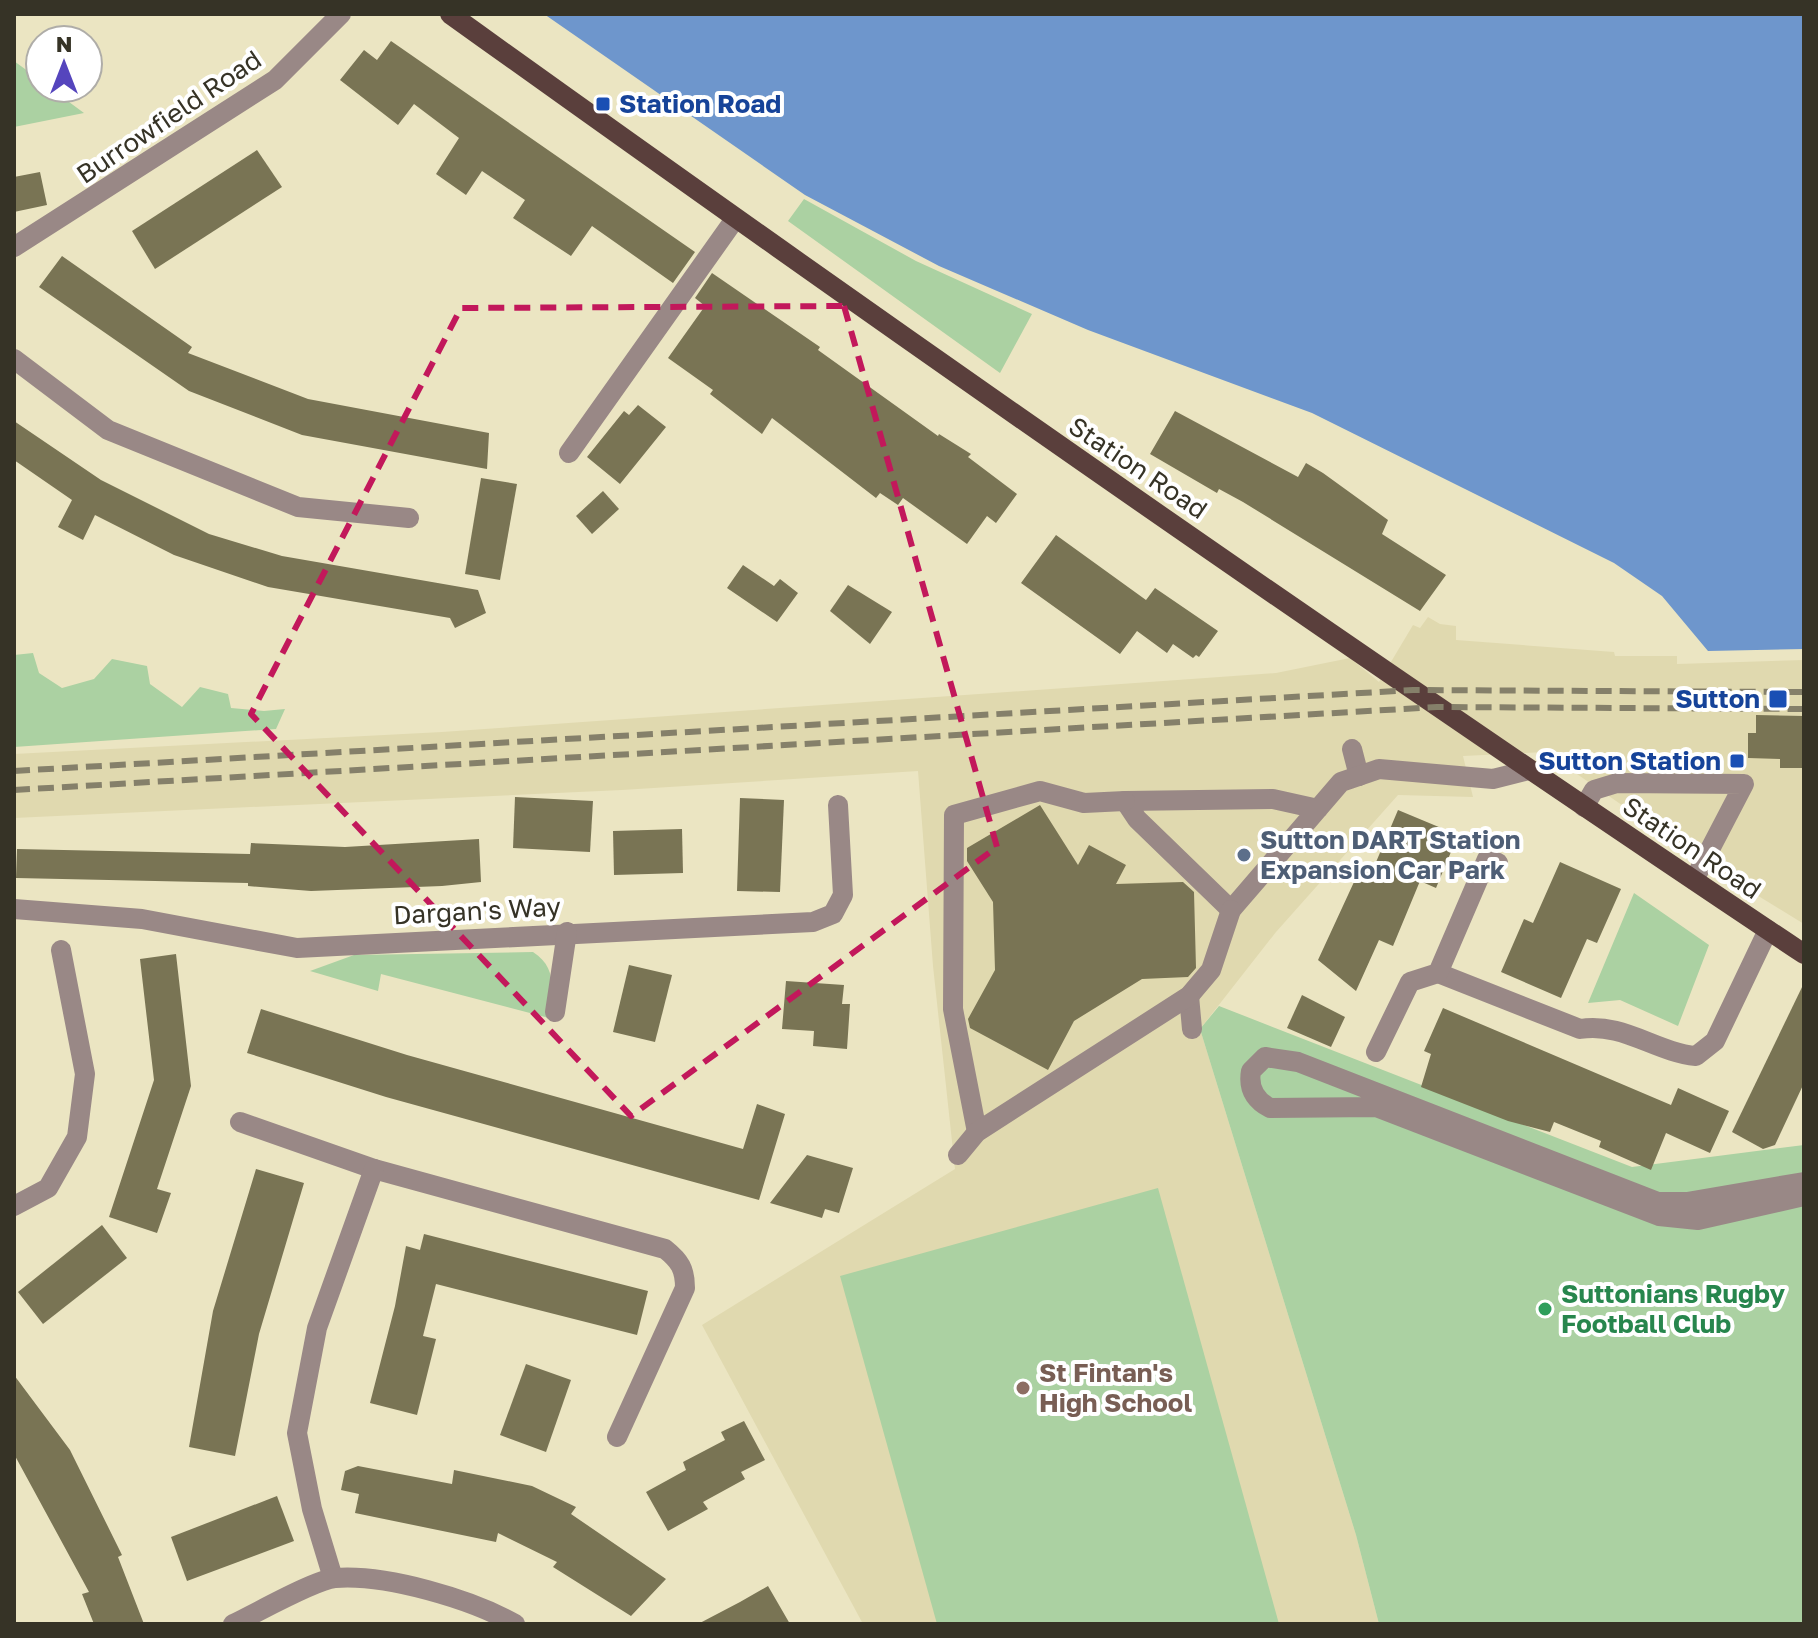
<svg xmlns="http://www.w3.org/2000/svg" width="1818" height="1638" font-family="'Golos Text',sans-serif">
  <style>
    .built { fill: #e0d9af }
    .green { fill: #abd1a2 }
    .water { fill: #6e96cc }
    .building { fill: #797454 }
    .lines { fill: none; stroke-linecap: round; stroke-linejoin: round }
    .minor { stroke: #998886; stroke-width: 20 }
    .major { stroke: #5a3f3c; stroke-width: 20 }
    .rail { stroke: #85806a; stroke-width: 6; stroke-dasharray: 16 8; stroke-linecap: butt }
    .marked { fill: none; stroke: #c2185b; stroke-width: 6; stroke-dasharray: 16 10; stroke-linejoin: round }
    .transit-dot { fill: #1a4fb4; stroke: #fff; stroke-width: 3 }
    .service-dot { fill: #5c6f8a; stroke: #fff; stroke-width: 3 }
    .leisure-dot { fill: #2e9e5b; stroke: #fff; stroke-width: 3 }
    .education-dot { fill: #8d6e63; stroke: #fff; stroke-width: 3 }
    .labels { text-anchor: middle; stroke-width: 8; stroke-linejoin: round; paint-order: stroke }
    .transit-label { font-size: 26px; font-weight: bold; fill: #164399; stroke: #fff; text-anchor: end }
    .street-label { font-size: 26px; fill: #363326; stroke: #fff }
    .service-label { font-size: 26px; font-weight: bold; fill: #4e5e75; stroke: #fff; text-anchor: start }
    .leisure-label { font-size: 26px; font-weight: bold; fill: #27864d; stroke: #fff; text-anchor: start }
    .education-label { font-size: 26px; font-weight: bold; fill: #785e54; stroke: #fff; text-anchor: start }
  </style>
  <rect width="100%" height="100%" fill="#ebe5c2"/>
  <path class="built" d="M 1428,617 L 1440,624 L 1456,626 L 1456,640 L 1614,652 L 1615,656 L 1677,656 L 1677,664 L 1804,660 L 1804,924 L 1719,872 L 1545,752 L 1463,756 L 1473,797 L 1398,795 L 1276,932 L 1200,1029 L 1356,1535 L 1379,1624 L 863,1624 L 702,1325 L 955,1169 L 933,966 L 918,771 L 622,790 L 14,818 L 14,754 L 442,732 L 1276,673 L 1350,658 L 1379,682 L 1413,625 L 1420,628 Z"/>
  <g class="green">
    <path d="M 14,61 L 40,80 L 40,88 L 50,88 L 84,113 L 14,127 Z"/>
    <path d="M 804,199 L 916,261 L 1032,314 L 1000,373 L 788,221 Z"/>
    <path d="M 33,653 L 39,673 L 62,688 L 94,679 L 112,659 L 147,666 L 150,684 L 182,707 L 200,687 L 228,694 L 231,708 L 264,711 L 285,709 L 276,729 L 14,747 L 14,655 Z"/>
    <path d="M 1634,893 L 1709,945 L 1678,1026 L 1620,1000 L 1588,1003 Z"/>
    <path d="M 533,952 C 558,968 552,991 549,1018 L 381,974 L 378,991 L 310,971 L 354,955 Z"/>
    <path d="M 1219,1006 L 1632,1167 L 1804,1145 L 1804,1624 L 1379,1624 L 1356,1535 L 1200,1029 Z"/>
    <path d="M 1158,1188 L 1279,1624 L 937,1624 L 840,1276 Z"/>
  </g>
  <path class="water" d="M 544,14 L 1804,14 L 1804,649 L 1708,651 L 1662,596 L 1614,563 L 1312,413 L 1088,330 L 939,266 L 805,195 Z"/>
  <g class="building">
    <path d="M 391,41 L 695,252 L 673,283 L 592,226 L 571,256 L 513,218 L 525,200 L 482,171 L 466,195 L 436,174 L 459,138 L 414,104 L 398,125 L 340,80 L 364,50 L 377,60 Z"/>
    <path d="M 257,150 L 282,187 L 155,269 L 132,231 Z"/>
    <path d="M 40,172 L 47,205 L 14,212 L 14,177 Z"/>
    <path d="M 62,256 L 192,347 L 188,353 L 308,399 L 489,433 L 487,469 L 302,435 L 189,391 L 39,287 Z"/>
    <path d="M 712,273 L 820,347 L 818,350 L 938,436 L 939,434 L 971,454 L 968,457 L 1017,494 L 996,523 L 987,516 L 967,544 L 903,498 L 898,505 L 880,493 L 876,498 L 772,418 L 762,434 L 710,394 L 713,390 L 668,358 L 705,306 L 695,298 Z"/>
    <path d="M 638,405 L 666,427 L 620,484 L 587,457 L 624,411 L 629,415 Z"/>
    <path d="M 1175,411 L 1298,477 L 1306,463 L 1323,473 L 1388,520 L 1382,534 L 1446,575 L 1420,611 L 1243,502 L 1219,489 L 1217,493 L 1150,454 Z"/>
    <path d="M 14,421 L 101,480 L 209,534 L 282,556 L 478,590 L 486,613 L 455,628 L 450,618 L 268,587 L 174,555 L 95,515 L 83,540 L 58,527 L 72,500 L 14,460 Z"/>
    <path d="M 481,478 L 517,484 L 500,580 L 465,574 Z"/>
    <path d="M 603,491 L 619,509 L 592,534 L 576,516 Z"/>
    <path d="M 1056,535 L 1146,600 L 1155,588 L 1218,631 L 1199,657 L 1196,655 L 1193,658 L 1173,644 L 1167,653 L 1137,631 L 1120,654 L 1021,583 Z"/>
    <path d="M 743,565 L 774,586 L 780,579 L 798,593 L 777,622 L 727,588 Z"/>
    <path d="M 848,585 L 892,612 L 870,644 L 830,611 Z"/>
    <path d="M 1756,715 L 1804,716 L 1804,768 L 1780,768 L 1780,759 L 1748,758 L 1748,733 L 1756,733 Z"/>
    <path d="M 515,797 L 593,801 L 590,852 L 513,848 Z"/>
    <path d="M 740,798 L 784,800 L 780,892 L 737,891 Z"/>
    <path d="M 1040,805 L 1078,865 L 1089,845 L 1126,865 L 1116,884 L 1183,882 L 1194,892 L 1196,968 L 1188,977 L 1142,979 L 1074,1021 L 1048,1070 L 970,1028 L 968,1019 L 995,970 L 993,902 L 967,861 L 967,848 Z"/>
    <path d="M 1398,810 L 1458,835 L 1436,888 L 1420,881 L 1393,946 L 1379,940 L 1356,991 L 1318,960 L 1360,869 L 1371,874 Z"/>
    <path d="M 682,829 L 683,873 L 614,875 L 613,831 Z"/>
    <path d="M 479,839 L 481,882 L 442,886 L 311,891 L 248,886 L 248,883 L 16,878 L 17,849 L 250,854 L 251,843 L 345,847 Z"/>
    <path d="M 1560,862 L 1621,889 L 1597,943 L 1587,939 L 1561,998 L 1501,972 L 1524,919 L 1533,923 Z"/>
    <path d="M 176,954 L 191,1086 L 157,1189 L 171,1193 L 157,1233 L 109,1217 L 154,1080 L 140,959 Z"/>
    <path d="M 629,965 L 672,975 L 655,1042 L 613,1032 Z"/>
    <path d="M 786,981 L 844,985 L 842,1004 L 850,1004 L 847,1049 L 813,1046 L 814,1031 L 782,1029 Z"/>
    <path d="M 1804,983 L 1804,1083 L 1775,1145 L 1763,1149 L 1732,1132 Z"/>
    <path d="M 1302,995 L 1345,1017 L 1331,1047 L 1287,1028 Z"/>
    <path d="M 1443,1008 L 1671,1105 L 1678,1088 L 1729,1111 L 1710,1153 L 1666,1133 L 1651,1170 L 1599,1147 L 1601,1141 L 1554,1122 L 1550,1132 L 1508,1121 L 1421,1087 L 1431,1054 L 1424,1051 Z"/>
    <path d="M 261,1009 L 407,1055 L 743,1149 L 757,1104 L 785,1114 L 759,1200 L 386,1097 L 247,1053 Z"/>
    <path d="M 807,1155 L 853,1168 L 839,1213 L 825,1209 L 822,1218 L 770,1203 Z"/>
    <path d="M 256,1169 L 304,1183 L 259,1334 L 235,1456 L 189,1447 L 213,1311 Z"/>
    <path d="M 102,1225 L 127,1258 L 43,1324 L 18,1292 Z"/>
    <path d="M 424,1234 L 648,1291 L 637,1335 L 436,1284 L 423,1336 L 436,1339 L 417,1415 L 370,1403 L 395,1306 L 406,1246 L 420,1250 Z"/>
    <path d="M 526,1364 L 571,1380 L 546,1452 L 500,1435 Z"/>
    <path d="M 14,1375 L 70,1450 L 122,1555 L 118,1557 L 144,1624 L 94,1624 L 82,1594 L 89,1592 L 14,1454 Z"/>
    <path d="M 744,1421 L 765,1460 L 741,1472 L 745,1479 L 703,1502 L 708,1509 L 668,1531 L 646,1492 L 686,1470 L 683,1462 L 725,1440 L 721,1432 Z"/>
    <path d="M 358,1466 L 452,1484 L 454,1470 L 532,1486 L 576,1507 L 571,1514 L 666,1579 L 631,1616 L 553,1567 L 557,1562 L 498,1533 L 496,1542 L 355,1513 L 359,1494 L 341,1490 L 345,1471 Z"/>
    <path d="M 277,1496 L 294,1541 L 187,1581 L 171,1537 Z"/>
    <path d="M 768,1586 L 790,1624 L 698,1624 L 740,1602 Z"/>
  </g>
  <g class="lines">
    <g class="minor">
      <path d="M 14,247 L 275,80 L 341,14"/>
      <path d="M 14,359 L 108,430 L 298,507 L 409,518"/>
      <path d="M 569,453 L 735,219"/>
      <path d="M 1352,749 L 1359,776"/>
      <path d="M 1584,807 L 1594,790 L 1617,783 L 1744,784 L 1694,880"/>
      <path d="M 1318,809 L 1273,799 L 1125,801 L 1137,819 L 1231,910 L 1341,782 L 1379,769 L 1493,779 L 1529,770"/>
      <path d="M 14,909 L 142,919 L 297,948 L 813,922 L 833,914 L 843,895 L 838,805"/>
      <path d="M 1438,973 L 1580,1029 C 1623,1022 1655,1052 1696,1056 L 1715,1041 L 1768,930"/>
      <path d="M 1189,996 L 1192,1029"/>
      <path d="M 555,1012 L 567,932"/>
      <path d="M 1376,1052 L 1410,982 L 1438,973 L 1487,859 L 1498,863"/>
      <path d="M 240,1122 L 374,1169 L 665,1249 C 680,1261 685,1269 685,1288 L 617,1437"/>
      <path d="M 977,1132 L 953,1009 L 954,815 L 1040,791 L 1084,803 L 1125,801"/>
      <path d="M 958,1155 L 977,1132 L 1189,996 L 1211,970 L 1231,910"/>
      <path d="M 1804,1182 L 1687,1202 L 1658,1202 L 1298,1062 L 1265,1057 L 1251,1071 C 1248,1088 1255,1100 1270,1108 L 1376,1107 L 1659,1216 L 1698,1220 L 1804,1196"/>
      <path d="M 14,1206 L 48,1188 L 77,1137 L 85,1074 L 61,950"/>
      <path d="M 333,1578 L 312,1509 L 297,1433 L 317,1328 L 374,1169"/>
      <path d="M 233,1624 C 255,1614 314,1580 335,1578 C 386,1574 471,1599 515,1624"/>
    </g>
    <path class="major" d="M 450,14 C 896,334 1347,649 1804,954"/>
    <g class="rail">
      <path d="M 14,771 L 1413,690 L 1804,692"/>
      <path d="M 14,790 L 1437,707 L 1804,709"/>
    </g>
  </g>
  <path class="marked" d="M 844,306 L 997,847 L 631,1116 L 251,714 L 461,308 Z"/>
  <g class="transit-dot">
    <rect x="595" y="96" width="16" height="16" rx="4"/>
    <rect x="1768" y="689" width="20" height="20" rx="4"/>
    <rect x="1729" y="753" width="16" height="16" rx="4"/>
  </g>
  <circle class="service-dot" cx="1244" cy="855" r="8"/>
  <circle class="leisure-dot" cx="1545" cy="1309" r="8"/>
  <circle class="education-dot" cx="1023" cy="1388" r="8"/>
  <g class="labels">
    <g class="transit-label">
      <text x="619" y="113" text-anchor="start">Station Road</text>
      <text x="1760" y="708">Sutton</text>
      <text x="1721" y="770">Sutton Station</text>
    </g>
    <g class="street-label">
      <text transform="translate(169 117) rotate(-34)" y="9">Burrowfield Road</text>
      <text transform="translate(1138 468) rotate(34)" y="9">Station Road</text>
      <text transform="translate(1692 848) rotate(34)" y="9">Station Road</text>
      <text transform="translate(477 911) rotate(-3)" y="9">Dargan's Way</text>
    </g>
    <g class="service-label">
      <text x="1260" y="849">Sutton DART Station<tspan x="1260" dy="30">Expansion Car Park</tspan></text>
    </g>
    <g class="leisure-label">
      <text x="1561" y="1303">Suttonians Rugby<tspan x="1561" dy="30">Football Club</tspan></text>
    </g>
    <g class="education-label">
      <text x="1039" y="1382">St Fintan's<tspan x="1039" dy="30">High School</tspan></text>
    </g>
  </g>
  <rect width="1818" height="1638" fill="none" stroke="#363326" stroke-width="32"/>
  <g transform="translate(64 64)"><circle r="38" fill="#ffffff" stroke="#afada8" stroke-width="2"/>
  <path d="M0-6L14 30L0 20L-14 30Z" fill="#5545bd"/>
  <text y="-12" font-size="22" font-weight="bold" text-anchor="middle" fill="#363326">N</text>
  </g>
</svg>
